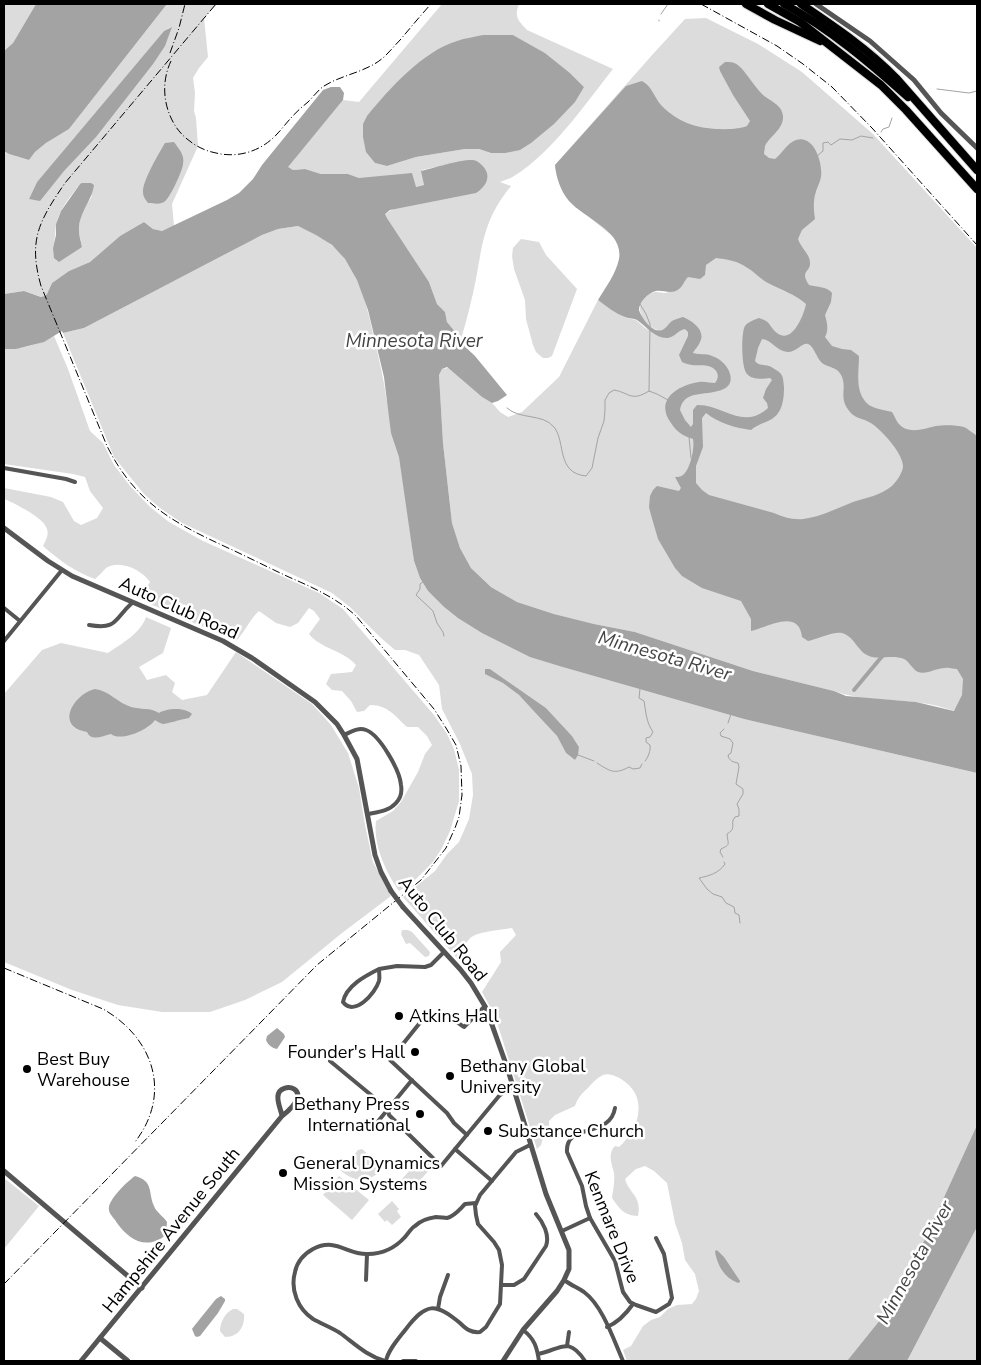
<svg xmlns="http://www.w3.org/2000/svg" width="981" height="1365" font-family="'Nunito Sans',sans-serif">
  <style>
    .green { fill: #dcdcdc; fill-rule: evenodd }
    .water { fill: #a3a3a3; fill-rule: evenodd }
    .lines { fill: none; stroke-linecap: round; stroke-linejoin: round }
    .stream { stroke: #a3a3a3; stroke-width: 1 }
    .canal { stroke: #a3a3a3; stroke-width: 4 }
    .motorway-casing { stroke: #dbdbdb; stroke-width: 10 }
    .minor { stroke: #555; stroke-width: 4 }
    .tertiary { stroke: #555; stroke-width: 5 }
    .motorway { stroke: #000; stroke-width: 8 }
    .rail { stroke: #000; stroke-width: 1; stroke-dasharray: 8 2.5 1 2.5; stroke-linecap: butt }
    .tertiary-bridge { stroke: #555; stroke-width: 5 }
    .poi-dot { fill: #000; stroke: #fff; stroke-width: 2 }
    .labels { text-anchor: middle; stroke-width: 5; stroke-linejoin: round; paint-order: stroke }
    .street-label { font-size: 18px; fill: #000; stroke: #fff }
    .poi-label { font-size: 18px; fill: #000; stroke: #fff; text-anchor: start }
    .water-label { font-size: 19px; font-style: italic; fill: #444; stroke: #fff }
  </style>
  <rect width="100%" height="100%" fill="#fff"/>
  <g class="green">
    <path d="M 4,4 L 36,4 L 13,43 L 4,51 Z"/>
    <path d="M 167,4 L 217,4 L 204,18 L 208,57 L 199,68 L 193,78 L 195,93 L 194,111 L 196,118 L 198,146 L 172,204 L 174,226 L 162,231 L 153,229 L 144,222 L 120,236 L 90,262 L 69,271 L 52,283 L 47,294 L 45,296 L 42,297 L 24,291 L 4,294 L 4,151 L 9,154 L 29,160 L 35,152 L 46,143 L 69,129 ZM 171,27 L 167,40 L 40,200 L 29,199 L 37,182 L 164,31 ZM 80,184 L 92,196 C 86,206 78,219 79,231 C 79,236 81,241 82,247 L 79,248 L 53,248 C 55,240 55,233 56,225 C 59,209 71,196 80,184 Z"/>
    <path d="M 442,4 L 519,4 C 514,17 518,20 527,30 L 613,69 C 585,104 552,153 514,176 C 510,179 505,180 500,182 L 511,186 C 485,218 483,240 476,279 C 472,299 467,319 461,339 L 447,322 L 445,312 L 437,304 L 429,282 L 387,218 L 385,214 L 474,160 L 465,161 L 422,170 L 424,185 L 416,187 L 370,178 L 359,178 L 348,174 L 321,174 L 305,169 L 293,170 L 287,167 L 343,100 L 359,102 ZM 483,35 L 513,35 L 545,53 L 570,73 L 584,87 L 491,153 L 479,149 L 465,149 L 416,157 L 387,166 L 375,163 L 378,103 L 404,76 Z"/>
    <path d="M 706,18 L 758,44 L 802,72 L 873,134 L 977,248 L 977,718 C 956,711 935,704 914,702 C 889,699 857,700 834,691 L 753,671 L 635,632 L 594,624 L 554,614 L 517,602 L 491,587 L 471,568 L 460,548 L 452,523 L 443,443 L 439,375 L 442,369 L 448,368 L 482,397 L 492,403 L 500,412 L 508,417 L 522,412 L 559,377 L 598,300 L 611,309 L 627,318 L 636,320 L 645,328 L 656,334 L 658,330 C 642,325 631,305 650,294 C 656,290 660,293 666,293 C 670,292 674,290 678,289 L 569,201 L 557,177 L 555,165 L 653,54 L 685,19 Z"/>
    <path d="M 298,226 C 316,234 333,243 345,259 C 362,281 368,311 374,338 C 379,359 384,380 387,402 L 408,377 L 409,520 L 414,561 L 420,578 L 428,591 L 443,606 L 566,668 L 744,719 L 977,773 L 977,1125 L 924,1241 L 880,1320 L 847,1361 L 627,1361 L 623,1350 L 631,1346 L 643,1326 L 651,1320 L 660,1317 L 668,1309 L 677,1305 L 692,1304 L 696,1299 L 699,1291 L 695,1274 L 685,1260 L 682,1243 L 675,1223 L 667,1183 L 654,1171 L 645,1166 L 636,1169 L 625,1179 C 630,1195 642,1196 638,1216 C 623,1215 620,1209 612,1198 C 613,1190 615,1181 614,1173 C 612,1164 607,1154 615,1146 L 619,1147 C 640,1128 649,1096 621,1079 C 616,1076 608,1073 603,1075 C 597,1078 592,1083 588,1088 C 582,1093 577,1099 575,1106 L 555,1115 L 549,1121 L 549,1129 L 544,1135 L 541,1145 L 537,1149 L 495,1016 L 482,992 L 501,962 L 500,952 L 516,935 L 512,928 C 502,930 483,931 473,936 C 466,940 462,951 457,958 L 403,897 L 435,871 L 447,854 L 459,842 L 469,819 L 473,795 L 472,774 L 460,744 L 442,709 L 439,685 L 419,655 L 405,650 L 395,650 L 381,638 L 350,607 L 332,593 L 182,523 L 160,508 L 144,494 L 114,457 L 63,333 L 84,328 L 262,235 L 278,229 ZM 486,669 L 490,669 L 546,708 L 572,736 L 579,747 L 575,760 L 566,753 L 557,736 L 538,714 L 519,695 Z"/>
    <path d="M 521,239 L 539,242 L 546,255 L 577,289 L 552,356 L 548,358 L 543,358 L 536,352 L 533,345 L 526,319 L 525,300 L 514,269 L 512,256 L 513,248 Z"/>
    <path d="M 54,336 L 68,369 L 90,431 L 103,443 L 114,465 L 130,486 L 150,507 L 169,522 L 203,541 L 319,593 L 343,609 L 434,715 L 447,734 L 454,749 L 459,770 L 459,801 L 450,831 L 442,848 L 433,862 L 412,883 L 399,891 C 386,872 373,845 376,821 L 393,811 L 401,802 L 418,772 L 425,754 L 432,745 L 427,736 L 418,727 L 407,727 C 395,716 388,705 370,705 L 364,711 L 357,712 L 351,701 L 342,691 L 332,690 L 326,684 L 331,674 L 352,672 L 356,665 C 343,650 321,649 309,634 L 320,619 L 314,611 L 309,608 L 298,623 L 290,627 L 276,623 L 259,611 C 249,620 245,632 236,641 L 139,599 L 150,582 C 142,570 120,559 106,568 C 104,570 99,576 95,579 C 74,571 60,561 43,546 C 46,540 50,534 46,527 C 42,517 14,503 4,499 L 4,488 L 51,497 L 63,502 L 74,521 L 81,525 L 97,518 L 103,508 L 90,491 L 85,477 L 73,474 L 4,464 L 4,349 C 21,349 38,345 54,336 Z"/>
    <path d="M 146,617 L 171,628 L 163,653 L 139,667 L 147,680 L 166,675 L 175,683 L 172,692 L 182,700 L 207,695 L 236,652 L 312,704 L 331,725 L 348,753 L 359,788 L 365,825 L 373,862 L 391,896 L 342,933 L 282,982 L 245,1000 L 210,1012 L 162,1012 L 118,1005 L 72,990 L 4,962 L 4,694 L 42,650 L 61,643 L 108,653 C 121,644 141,633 146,617 Z"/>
    <path d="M 402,930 L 408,930 L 412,932 L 430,952 L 429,956 L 425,957 L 410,943 L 406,944 L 401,934 Z"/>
    <path d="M 362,1149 L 383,1168 C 370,1183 356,1183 341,1171 L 358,1150 Z"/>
    <path d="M 421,1158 L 432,1167 L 411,1190 L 401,1180 Z"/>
    <path d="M 339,1176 L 369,1200 L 352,1220 L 323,1195 Z"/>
    <path d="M 4,1178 L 39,1206 L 4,1249 Z"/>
    <path d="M 392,1201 L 399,1209 L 397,1211 L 401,1217 L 392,1225 L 387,1220 L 385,1222 L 378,1214 Z"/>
    <path d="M 977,1227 L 977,1361 L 907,1361 Z"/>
    <path d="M 233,1309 L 237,1309 L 244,1314 C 245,1326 239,1337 225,1337 L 220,1331 C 220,1322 225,1313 233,1309 Z"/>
  </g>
  <g class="water">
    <path d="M 36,4 L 167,4 L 69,129 L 46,143 L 35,152 L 29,160 L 9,154 L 4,151 L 4,51 L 13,43 Z"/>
    <path d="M 172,27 L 165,46 L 153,64 L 96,137 L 64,171 L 40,201 L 29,199 L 37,182 L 164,31 Z"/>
    <path d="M 483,35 L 513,35 L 545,53 L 570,73 L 584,87 L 575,102 L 554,124 L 531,143 L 520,150 L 505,153 L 491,153 L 479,149 L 465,149 L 416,157 L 387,166 L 375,163 L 366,152 L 363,137 L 363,124 L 367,116 C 389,89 423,51 457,41 C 465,38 475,37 483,35 Z"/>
    <path d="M 725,62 C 731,62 735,62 739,66 C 746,72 754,86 762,94 C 769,101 782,104 783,116 C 784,129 770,136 765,146 C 765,147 764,153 764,154 L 769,158 L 775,159 C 782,154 787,143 796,140 C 814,134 823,163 821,177 C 820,183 816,189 815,195 C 813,203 814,212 815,219 L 802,230 L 798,239 C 801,248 809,253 810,262 C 811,273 799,270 809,285 C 817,287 828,287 832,293 L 831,302 L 825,315 C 827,323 829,329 825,337 L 832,346 L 842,349 L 851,350 L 859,356 C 859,372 854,393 869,405 C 875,409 885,410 892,412 C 894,415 896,420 898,423 C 908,435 923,429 936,426 C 944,425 956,425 964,427 C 968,429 973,433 977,436 L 977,773 L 744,719 L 566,668 L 530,657 L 482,633 L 458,618 L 443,606 L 428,591 L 420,578 L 414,561 L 399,457 L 391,433 L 384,377 L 368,310 L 357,280 L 345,259 L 332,245 L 316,235 L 298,226 L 278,229 L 262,235 L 84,328 L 63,333 L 62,331 L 44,342 L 16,349 L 4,349 L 4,294 L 24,291 L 41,297 L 45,296 L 47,294 L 52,283 L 69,271 L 90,262 L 120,236 L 144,222 L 153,229 L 162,231 L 227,200 L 239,193 L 253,179 L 262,165 L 323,90 L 331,87 L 340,87 L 344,93 L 343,100 L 288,167 L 293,170 L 305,169 L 321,174 L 348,174 L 359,178 L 412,173 L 416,187 L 424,185 L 421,171 C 433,168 462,159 473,160 C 479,161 485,167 487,173 C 489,182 483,188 476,193 L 390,210 L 385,214 L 387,218 L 429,282 L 437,304 L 445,312 L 447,322 L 461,339 L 460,342 L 475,356 L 507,395 L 498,401 L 492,403 L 482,397 L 447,367 L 442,369 L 439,375 L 443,443 L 452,523 L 460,548 L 471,568 L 491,587 L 517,602 L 554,614 L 594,624 L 635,632 L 753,671 L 834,691 L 846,696 L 916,702 L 954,711 L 962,695 L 963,679 L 957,669 C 953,669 949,667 945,668 C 936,668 927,675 918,672 C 912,669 909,661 904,659 C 893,654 879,660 869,656 C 858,652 854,636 842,633 C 834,631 817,639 808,641 L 802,637 C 799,608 768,627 751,631 L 751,619 L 741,601 L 702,588 L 682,576 L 675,568 L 658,539 L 651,515 L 649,507 L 650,496 L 653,490 L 657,486 L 679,491 L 681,488 L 675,477 C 678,477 680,477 683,475 C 690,470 695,448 693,439 C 683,436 677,432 671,423 C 654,400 678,385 699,382 C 704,381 710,383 715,383 C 720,377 718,370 711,367 C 702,363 694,368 682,362 L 679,355 L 688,336 L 688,332 L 685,329 C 678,330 675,337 668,338 C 655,339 646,326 637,320 C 634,318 629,319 625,317 C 615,313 607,307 598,300 C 605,288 616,274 619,259 C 624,231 585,219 569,201 C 561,192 556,177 555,165 L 626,86 L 642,81 C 652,86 654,97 661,105 C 681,126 704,130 732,129 C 737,128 742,128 747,126 L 750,121 L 733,95 L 720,71 L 719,67 ZM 716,258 C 726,259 738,261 746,267 C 754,271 760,279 768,283 C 781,290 795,294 806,304 C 804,315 792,345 777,333 C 768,326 772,322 759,318 C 754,320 748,322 745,326 C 741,332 741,368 747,374 C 752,380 763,379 770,378 L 772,380 L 766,389 L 763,398 L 767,403 L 768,408 C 743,431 723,404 697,405 L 693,410 L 693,424 L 691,427 L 685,420 L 680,410 C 681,403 685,398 691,396 C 703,391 739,396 729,371 C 726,364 719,358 712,356 C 706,353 699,355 693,353 C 695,349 698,347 700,342 C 706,331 693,321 683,317 C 680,318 675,319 672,321 C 669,323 667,327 664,329 C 657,334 649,326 645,321 C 643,318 640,314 639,310 C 639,302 648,293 656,291 C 664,290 671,295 679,289 C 683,286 684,281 688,277 L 700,279 L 705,275 L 706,265 ZM 762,339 C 772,340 776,351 788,352 C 796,352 803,342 808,344 C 813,345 817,358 821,362 C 827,368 838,366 842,377 C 847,390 838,398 850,412 C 855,418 861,418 867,421 C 879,426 904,454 903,467 C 902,474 896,482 892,486 C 881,495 866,498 853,502 C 837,508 821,517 803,519 C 793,520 783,517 774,513 L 709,495 L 702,490 L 696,483 L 696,466 L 703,447 L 702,418 L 706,413 C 718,423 736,428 751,430 C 758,424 765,423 772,419 C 783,412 784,398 784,387 C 783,381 784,376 779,372 C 776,370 772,367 769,366 C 763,364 759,366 755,361 L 758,348 Z"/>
    <path d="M 174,142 C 179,149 185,155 183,164 C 183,170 169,200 164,202 C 159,205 153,203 148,203 C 146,200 143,197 143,192 C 142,182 159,153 165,143 Z"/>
    <path d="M 82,183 L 91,183 L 94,185 C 92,201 78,214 79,231 C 79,236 81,242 82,247 L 59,262 L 54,258 L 53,248 L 56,235 L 56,224 L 61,211 L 80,184 Z"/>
    <path d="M 485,669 L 490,669 L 546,708 L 572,736 L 579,747 L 578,755 L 575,760 L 566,753 L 557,736 L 519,695 L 503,683 L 485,674 Z"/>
    <path d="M 95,689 C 108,690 118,703 131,707 C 141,710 150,707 159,713 C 167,708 185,707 192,714 L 189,718 C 183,719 166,724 163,724 C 162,724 156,721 155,720 C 148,730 121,742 111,734 C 102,736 92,742 87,732 C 54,726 74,694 95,689 Z"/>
    <path d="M 277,1028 L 284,1034 L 285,1037 L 277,1049 C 272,1048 268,1045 266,1040 L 267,1036 Z"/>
    <path d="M 977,1125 L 977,1227 L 907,1361 L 847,1361 L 880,1320 L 924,1241 Z"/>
    <path d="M 135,1176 C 154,1181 148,1193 154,1206 C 156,1212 163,1216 167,1222 L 166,1235 C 147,1250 130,1241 117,1223 C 115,1219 109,1214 109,1210 C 107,1200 128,1181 135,1176 Z"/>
    <path d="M 716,1250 L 718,1251 L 724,1257 L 740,1281 L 740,1282 L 738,1283 C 724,1277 718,1267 715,1252 Z"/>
    <path d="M 221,1296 L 225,1299 L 225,1301 L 218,1313 L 200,1336 L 197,1337 L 195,1336 L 192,1329 L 195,1325 L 216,1299 Z"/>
  </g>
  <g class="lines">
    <g class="stream">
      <path d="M 661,14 L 668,4"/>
      <path d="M 659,21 L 659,20"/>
      <path d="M 937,89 L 969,93 L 977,91"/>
      <path d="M 881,132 L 883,129 L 889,127 L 892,118"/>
      <path d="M 817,156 L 823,151 L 823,143 L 828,142 L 831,145 L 840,139 L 852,140 L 861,136 L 873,138"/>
      <path d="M 640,304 L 646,314 L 650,324 L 649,391"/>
      <path d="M 507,408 C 520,420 542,413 554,427 C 566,442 556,473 586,476 L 592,468 L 598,438 L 604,421 L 605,410 L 605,400 L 609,393 L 614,390 C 630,393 631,402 649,391 L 657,394 L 668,400"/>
      <path d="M 689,437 L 691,458"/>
      <path d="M 423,582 L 420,584 L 420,589 L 416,595 L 433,611 L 437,623 L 443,632 L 444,636"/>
      <path d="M 640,689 L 639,698 L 644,701 C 646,712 646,722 653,732 L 650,737 L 646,738 L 646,742 L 650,745 C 651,750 648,758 645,761"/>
      <path d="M 728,723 L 731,714"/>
      <path d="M 578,755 L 594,761"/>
      <path d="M 597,763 C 610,771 614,775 629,767 L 633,769 L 640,768 L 642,764"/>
      <path d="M 723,857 L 720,852 L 721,849 C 731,844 728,845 727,834 C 735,829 732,828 733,820 L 735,817 L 739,816 L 739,809 L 737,804 L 743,794 L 743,789 L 736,784 L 739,767 L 738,763 C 733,762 729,761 728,755 L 731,753 L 733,743 L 730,739 L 721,736 L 720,733 L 724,729"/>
      <path d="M 724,862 L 725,864 C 719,873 709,876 699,878 L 707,889 L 713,894 L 722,897 L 726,903 L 734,907 L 735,913 L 739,915 L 740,923"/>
    </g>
    <path class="canal" d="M 854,690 L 884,654"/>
    <defs>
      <g id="motorway">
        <path d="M 746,4 L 775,20 L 820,41"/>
        <path d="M 768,4 L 800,22 L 881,85 L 906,110 L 977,189"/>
        <path d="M 784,4 C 830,29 869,62 908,97"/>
        <path d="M 801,4 C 835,27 868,49 896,78 L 977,170"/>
      </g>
    </defs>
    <use href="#motorway" class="motorway-casing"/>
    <g class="minor">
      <path d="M 4,468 L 66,479 L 75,482"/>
      <path d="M 4,608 L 20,621"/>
      <path d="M 89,625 C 118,630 114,619 132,603"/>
      <path d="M 4,641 L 62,570"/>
      <path d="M 344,735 C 351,732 358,727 366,730 C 380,735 400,771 401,785 C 402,791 401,798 396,803 C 389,811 378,812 368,814"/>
      <path d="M 379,969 C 365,976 346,986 343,1002 C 354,1017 375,994 379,981 C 380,977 379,973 379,969 L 397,966 L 425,967 L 431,965 L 444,952"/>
      <path d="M 330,1061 L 388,1109 L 389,1115 L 441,1166 L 499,1096 L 505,1091 L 513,1088"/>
      <path d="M 615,1108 C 610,1139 565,1122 567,1152 L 582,1186 L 586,1206 L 590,1218 L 615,1261 L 623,1292 L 630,1302 L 636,1305 L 656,1312 L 669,1304 L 672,1298 L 664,1254 L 656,1238"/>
      <path d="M 375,1125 L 412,1080"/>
      <path d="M 467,1135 L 454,1123 L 447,1113 L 390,1060 L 427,1014 C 441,1010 453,1019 464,1027 L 485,1006"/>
      <path d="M 455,1149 L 492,1181"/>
      <path d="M 562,1231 L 590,1218"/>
      <path d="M 366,1280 L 367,1254"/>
      <path d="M 564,1280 C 571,1285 578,1288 584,1292 C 603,1306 614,1341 623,1361"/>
      <path d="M 501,1285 L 514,1285 L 524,1279 L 546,1246 C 550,1235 543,1222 536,1214"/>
      <path d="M 438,1309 L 440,1297 L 448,1275"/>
      <path d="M 607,1327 C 619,1322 626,1314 633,1304"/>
      <path d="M 523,1330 C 535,1339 537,1348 539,1361"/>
      <path d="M 567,1346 L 569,1332"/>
      <path d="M 538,1354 C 560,1350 568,1335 585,1361"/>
      <path d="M 385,1361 C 367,1356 355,1344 340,1333 C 332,1328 322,1324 313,1319 C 298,1309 290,1290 295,1272 C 297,1262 304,1254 313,1249 C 336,1237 347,1255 368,1254 C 383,1254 395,1248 405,1237 C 408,1234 411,1228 415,1226 C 420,1221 429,1218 436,1217 C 440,1217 444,1218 447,1218 C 455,1216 460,1209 465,1204 L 476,1203"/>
      <path d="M 386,1361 C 388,1350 399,1338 406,1329 C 426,1303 435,1302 460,1323 C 466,1329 471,1333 480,1332 L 486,1327 L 500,1304 L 502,1265 L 499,1250 L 494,1242 L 478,1224 L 476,1215 L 475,1206 L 480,1195 L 516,1152 L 530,1145"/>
      <path d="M 403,1361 L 416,1361"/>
    </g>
    <g class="tertiary">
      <path d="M 816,4 L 870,41 L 914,80 L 941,113 L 977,148"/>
      <path d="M 4,528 L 48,561 L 72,576 L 223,641 L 252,658 L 315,702 L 337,724 L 344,735 L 357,759 L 375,855 L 381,872 L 391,891"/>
      <path d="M 403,907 L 460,969 L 471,983 L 486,1008 L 507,1067 L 546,1194 L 569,1250 L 569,1269 L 564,1280 L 557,1291 L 523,1330 L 503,1361"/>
      <path d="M 4,1171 L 142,1288"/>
      <path d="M 100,1338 L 128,1361"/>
      <path d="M 81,1361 L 282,1116 C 319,1087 279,1080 278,1096 C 277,1102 281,1110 282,1116"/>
    </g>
    <use href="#motorway" class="motorway"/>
    <g class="rail">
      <path d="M 701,4 L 777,46 L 803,64 L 832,87 L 872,128 L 977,245"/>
      <path d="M 170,53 L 179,28 L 185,4"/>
      <path d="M 171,61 C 161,82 163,107 176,127 C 185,140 200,150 216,153 C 237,158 258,152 273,138 C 280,132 285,124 291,118 C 296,112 302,107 308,102 C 313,97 318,90 324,86 C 340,76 360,73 376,63 C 386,57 393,47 401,39 C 411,27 421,15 431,4"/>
      <path d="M 4,968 L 103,1009 C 154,1038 172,1094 135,1142"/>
      <path d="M 4,1284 L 317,965 L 421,880 L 446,848 L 455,828 L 459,817 L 462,795 L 461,766 L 456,745 L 446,728 L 434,709 L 356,616 C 338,599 314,588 291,578 C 269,568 248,557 226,547 C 172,522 135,502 107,446 L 41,286 C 28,240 39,221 65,183 L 216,4"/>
    </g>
    <path class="tertiary-bridge" d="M 391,891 L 403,907"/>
  </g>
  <g class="poi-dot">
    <circle cx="399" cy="1016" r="5"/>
    <circle cx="415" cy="1052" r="5"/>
    <circle cx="27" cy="1069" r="5"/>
    <circle cx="450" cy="1076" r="5"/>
    <circle cx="420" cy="1114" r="5"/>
    <circle cx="488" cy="1131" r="5"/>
    <circle cx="283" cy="1173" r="5"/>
  </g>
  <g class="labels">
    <g class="street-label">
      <text transform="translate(179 608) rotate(24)" y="6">Auto Club Road</text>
      <text transform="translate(443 929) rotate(51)" y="6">Auto Club Road</text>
      <text transform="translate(612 1227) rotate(68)" y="6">Kenmare Drive</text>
      <text transform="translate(171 1230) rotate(-51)" y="6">Hampshire Avenue South</text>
    </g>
    <g class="poi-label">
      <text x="409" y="1022">Atkins Hall</text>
      <text x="405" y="1058" text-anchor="end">Founder's Hall</text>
      <text x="37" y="1065">Best Buy<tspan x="37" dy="21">Warehouse</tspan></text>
      <text x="460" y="1072">Bethany Global<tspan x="460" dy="21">University</tspan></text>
      <text x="410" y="1110" text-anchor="end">Bethany Press<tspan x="410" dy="21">International</tspan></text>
      <text x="498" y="1137">Substance Church</text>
      <text x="293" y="1169">General Dynamics<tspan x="293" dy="21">Mission Systems</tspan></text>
    </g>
    <g class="water-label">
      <text x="414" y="347">Minnesota River</text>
      <text transform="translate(665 655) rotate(16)" y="7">Minnesota River</text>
      <text transform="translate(914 1262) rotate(-61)" y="7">Minnesota River</text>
    </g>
  </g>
  <rect width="981" height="1365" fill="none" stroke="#000000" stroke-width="10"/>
</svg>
